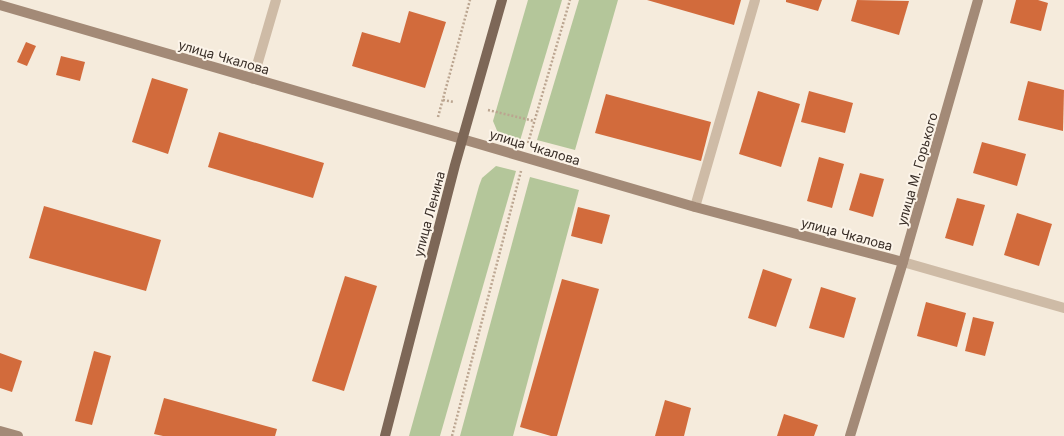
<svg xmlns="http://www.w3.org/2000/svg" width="1064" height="436" font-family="Inter,sans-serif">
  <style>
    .green { fill: #b4c69a }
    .building { fill: #d26b3c }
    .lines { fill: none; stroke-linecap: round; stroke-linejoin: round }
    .path { stroke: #bba590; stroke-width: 2.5; stroke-dasharray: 2 2; stroke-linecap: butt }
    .lane { stroke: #cebba6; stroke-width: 10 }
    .street { stroke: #cebba6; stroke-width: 10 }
    .secondary { stroke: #a38a77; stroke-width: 10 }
    .primary { stroke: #7d6757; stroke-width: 10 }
    .labels { text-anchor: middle; stroke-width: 4; stroke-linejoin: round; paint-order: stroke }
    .street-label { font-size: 13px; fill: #3a2f28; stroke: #fcf4e9 }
  </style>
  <rect width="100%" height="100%" fill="#f5ebdc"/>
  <g class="green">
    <path d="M 528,0 L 562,0 L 519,144 L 498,133 L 493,121 Z"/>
    <path d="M 579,0 L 618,0 L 575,150 L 537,140 Z"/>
    <path d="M 496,166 L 516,171 L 440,436 L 409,436 L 479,186 L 482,178 Z"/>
    <path d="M 530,177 L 579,190 L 513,436 L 460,436 Z"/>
  </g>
  <g class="building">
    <path d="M 647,0 L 741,0 L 734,25 Z"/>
    <path d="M 786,0 L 822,0 L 818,11 L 786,2 Z"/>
    <path d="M 857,0 L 909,1 L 899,35 L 851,21 Z"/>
    <path d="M 1016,0 L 1038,0 L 1048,3 L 1041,31 L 1010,23 Z"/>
    <path d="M 409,11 L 446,22 L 425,88 L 352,66 L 362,32 L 400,43 Z"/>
    <path d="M 26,42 L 36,46 L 27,66 L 17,62 Z"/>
    <path d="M 61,56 L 85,62 L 80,81 L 56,75 Z"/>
    <path d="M 152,78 L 188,89 L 168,154 L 132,142 Z"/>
    <path d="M 1028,81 L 1064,90 L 1063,131 L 1018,120 Z"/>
    <path d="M 758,91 L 800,104 L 781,167 L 739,154 Z"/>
    <path d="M 809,91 L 853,103 L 845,133 L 801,122 Z"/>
    <path d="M 606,94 L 711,122 L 701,161 L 595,133 Z"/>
    <path d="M 219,132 L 324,163 L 313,198 L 208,167 Z"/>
    <path d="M 982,142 L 1026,154 L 1017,186 L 973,173 Z"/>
    <path d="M 819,157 L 844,164 L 832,208 L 807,201 Z"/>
    <path d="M 860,173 L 884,179 L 873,217 L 849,210 Z"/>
    <path d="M 957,198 L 985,205 L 973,246 L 945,238 Z"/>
    <path d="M 44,206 L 161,240 L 146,291 L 29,258 Z"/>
    <path d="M 578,207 L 610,215 L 602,244 L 571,236 Z"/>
    <path d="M 1017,213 L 1052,224 L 1039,266 L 1004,255 Z"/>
    <path d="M 763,269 L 792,279 L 776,327 L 748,318 Z"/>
    <path d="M 345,276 L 377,286 L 344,391 L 312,381 Z"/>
    <path d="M 562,279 L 599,289 L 557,436 L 551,436 L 520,427 Z"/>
    <path d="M 821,287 L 856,298 L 844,338 L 809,328 Z"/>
    <path d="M 926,302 L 966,313 L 957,347 L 917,336 Z"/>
    <path d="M 973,317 L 994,322 L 985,356 L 965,351 Z"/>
    <path d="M 94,351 L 111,356 L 92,425 L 75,421 Z"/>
    <path d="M 0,353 L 22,361 L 12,392 L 0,388 Z"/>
    <path d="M 164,398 L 277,429 L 275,436 L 163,436 L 154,434 Z"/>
    <path d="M 665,400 L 691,408 L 684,436 L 655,436 Z"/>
    <path d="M 784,414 L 818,425 L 814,436 L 777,436 Z"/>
  </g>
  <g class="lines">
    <g class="path">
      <path d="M 443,100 L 454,102"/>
      <path d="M 488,110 L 534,121"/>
      <path d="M 438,117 L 470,0"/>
      <path d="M 528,143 L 570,0"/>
      <path d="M 452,436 L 521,171"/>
    </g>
    <g class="lane">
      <path d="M 253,79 L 276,0"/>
      <path d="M 695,207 L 755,0"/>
    </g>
    <path class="street" d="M 903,262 L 1064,308"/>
    <g class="secondary">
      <path d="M 0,5 L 462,139 L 695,207 L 903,262"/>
      <path d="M 0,431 L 18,436"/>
      <path d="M 850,436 L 903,262 L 978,0"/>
    </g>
    <path class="primary" d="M 385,436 L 455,165 L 502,0"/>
  </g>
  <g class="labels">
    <g class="street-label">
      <text transform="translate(224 57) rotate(16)" y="5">улица Чкалова</text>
      <text transform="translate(535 147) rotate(17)" y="5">улица Чкалова</text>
      <text transform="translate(917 169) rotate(-74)" y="5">улица М. Горького</text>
      <text transform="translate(429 214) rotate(-75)" y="5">улица Ленина</text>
      <text transform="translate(847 234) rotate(15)" y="5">улица Чкалова</text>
    </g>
  </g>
</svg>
